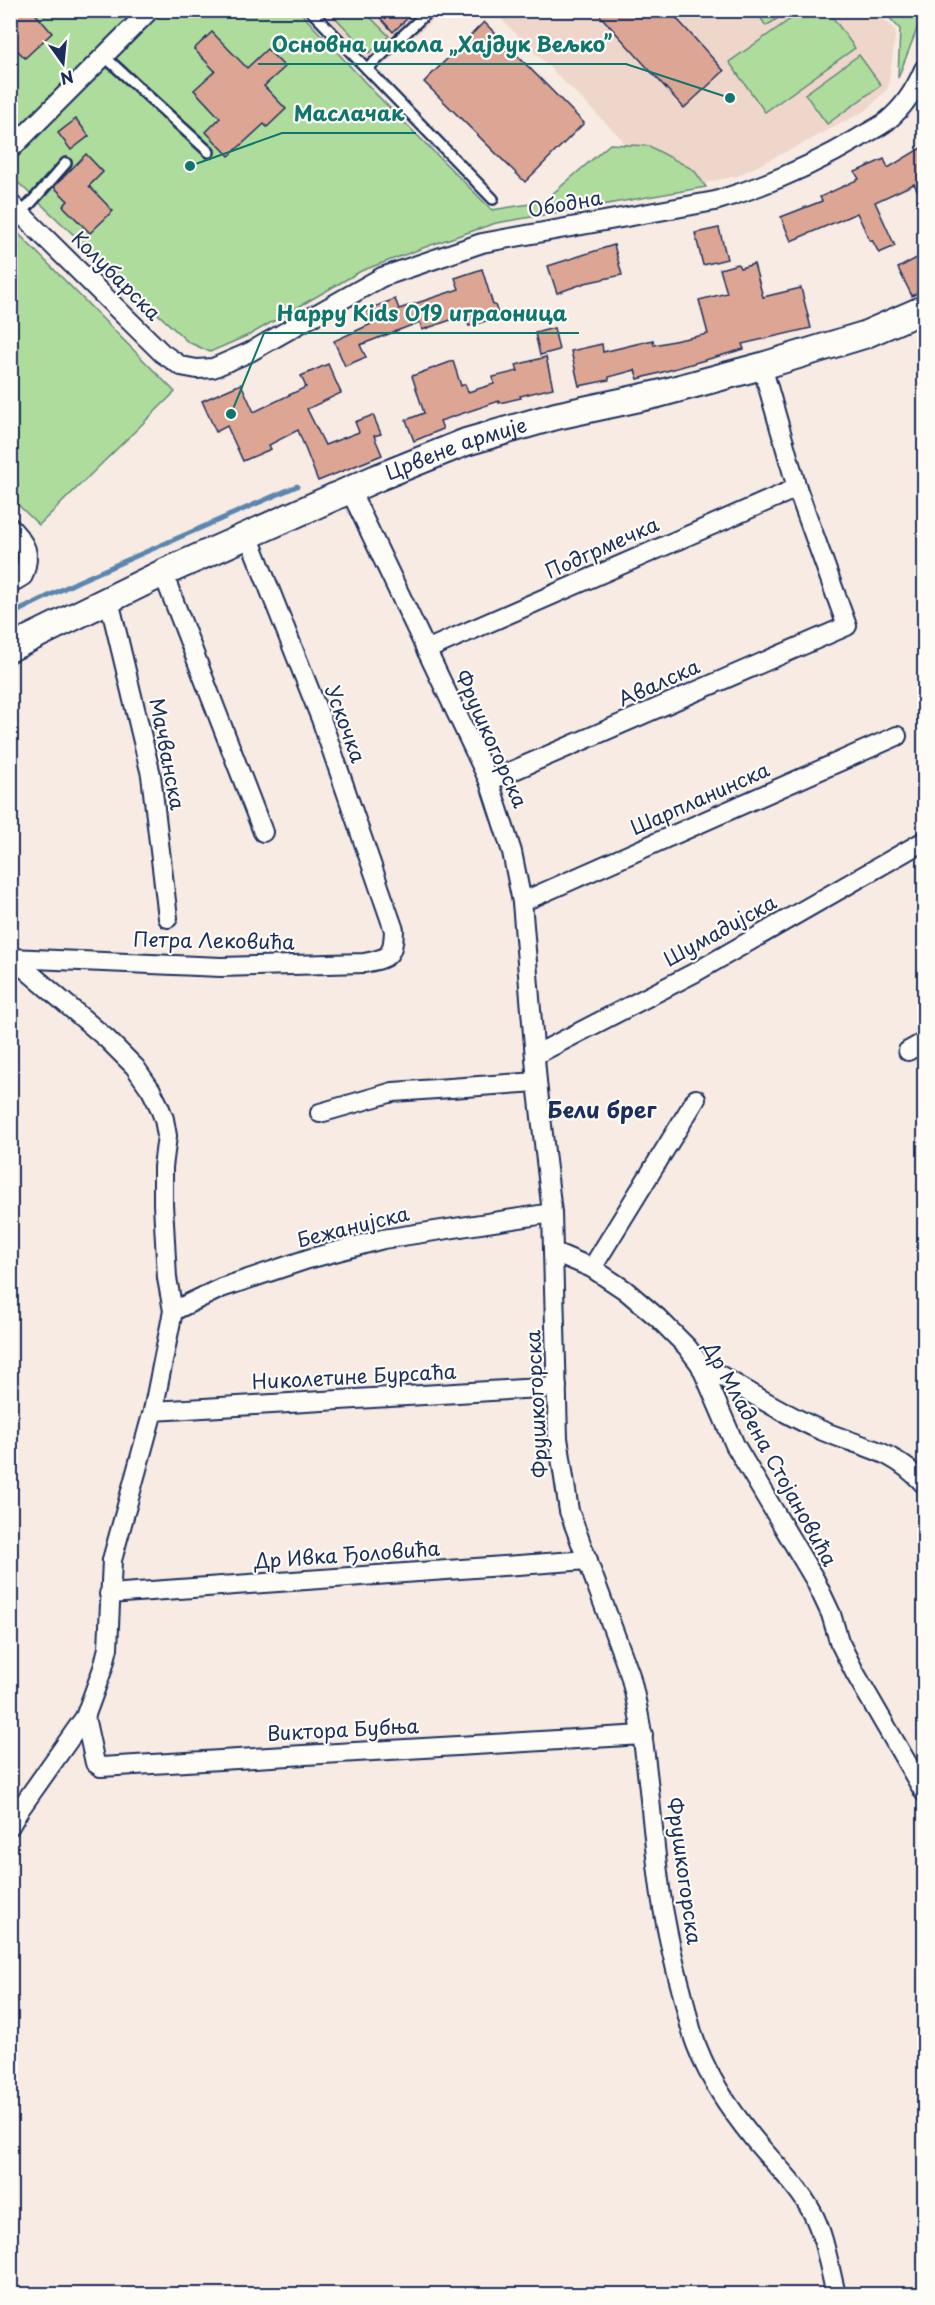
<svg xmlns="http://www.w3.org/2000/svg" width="935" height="2305" font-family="'Playpen Sans',sans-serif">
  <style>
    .built { fill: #efd6cb }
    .green { fill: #addc9c; stroke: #64867d; stroke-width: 1.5 }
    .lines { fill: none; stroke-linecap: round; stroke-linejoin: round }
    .stream { stroke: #5b86af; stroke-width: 5 }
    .building { fill: #dda694; stroke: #1b2f5e; stroke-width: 1.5 }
    .service-casing { stroke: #1b2f5e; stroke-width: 14 }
    .minor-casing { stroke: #1b2f5e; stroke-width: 22 }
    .secondary-casing { stroke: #1b2f5e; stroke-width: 30 }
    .service { stroke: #fdfcf7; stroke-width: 9 }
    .minor { stroke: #fdfcf7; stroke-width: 18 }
    .secondary { stroke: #fdfcf7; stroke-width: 26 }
    .labels { text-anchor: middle; stroke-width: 4.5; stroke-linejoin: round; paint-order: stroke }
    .street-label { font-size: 20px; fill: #1b2f5e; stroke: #fdfcf7 }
    .quarter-label { font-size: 22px; font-weight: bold; fill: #1b2f5e; stroke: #fdfcf7 }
    .leader { fill: none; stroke: #0f766e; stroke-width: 2 }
    .callout-dot { fill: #0f766e; stroke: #fdfcf7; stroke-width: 2 }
    .callout-label { font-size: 21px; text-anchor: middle; font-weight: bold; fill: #0f766e; stroke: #fdfcf7; stroke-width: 4.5; stroke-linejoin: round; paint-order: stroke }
  </style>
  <rect width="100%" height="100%" fill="#f7ebe3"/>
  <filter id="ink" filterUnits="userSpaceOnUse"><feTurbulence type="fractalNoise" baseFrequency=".0167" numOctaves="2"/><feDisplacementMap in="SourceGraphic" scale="12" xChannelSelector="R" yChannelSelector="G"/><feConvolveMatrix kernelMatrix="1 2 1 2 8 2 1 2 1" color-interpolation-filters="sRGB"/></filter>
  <g filter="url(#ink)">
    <g class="built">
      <path d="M 320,11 L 443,11 L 378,70 Z"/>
      <path d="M 493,11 L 876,11 L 896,31 L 888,88 L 868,109 L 810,140 L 737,176 L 634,198 L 622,139 Z"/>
    </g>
    <g class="green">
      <path d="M 10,11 L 299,11 L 374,92 L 492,210 L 543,202 L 610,144 L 649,146 L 694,170 L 706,187 L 496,223 L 431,245 L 361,271 L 251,334 L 210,352 L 188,342 L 11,176 Z"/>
      <path d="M 329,11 L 364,11 L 389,36 L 369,53 Z"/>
      <path d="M 756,11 L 789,11 L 766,26 Z"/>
      <path d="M 802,11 L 828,11 L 855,48 L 765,112 L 729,62 Z"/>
      <path d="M 883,11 L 924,11 L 898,78 L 900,29 Z"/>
      <path d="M 859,55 L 881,85 L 827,124 L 805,94 Z"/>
      <path d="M 10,225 L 175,392 L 39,525 L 11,498 Z"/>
    </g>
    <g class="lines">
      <path class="stream" d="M 10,615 L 79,581 L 297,486"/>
    </g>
    <g class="building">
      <path d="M 10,10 L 32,10 L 52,33 L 25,58 L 10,43 Z"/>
      <path d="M 373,10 L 416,10 L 393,32 Z"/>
      <path d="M 595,10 L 669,10 L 724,71 L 684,108 Z"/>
      <path d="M 484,22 L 584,123 L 525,182 L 424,82 Z"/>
      <path d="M 212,32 L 247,68 L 267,49 L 285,67 L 264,86 L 286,109 L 267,127 L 264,124 L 229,156 L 206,132 L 220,118 L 194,90 L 215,71 L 194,49 Z"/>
      <path d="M 76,119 L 89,136 L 71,150 L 58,133 Z"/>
      <path d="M 924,146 L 924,203 L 914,184 L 875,202 L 895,246 L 879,253 L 872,240 L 870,241 L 857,213 L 791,241 L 781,217 L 822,201 L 820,197 L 859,179 L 855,172 L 884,159 L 888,168 Z"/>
      <path d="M 86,154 L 103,172 L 89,186 L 113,211 L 90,233 L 63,206 L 68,201 L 54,187 Z"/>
      <path d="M 719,228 L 727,259 L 703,265 L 695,233 Z"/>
      <path d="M 614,245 L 622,275 L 585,283 L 557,293 L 548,266 Z"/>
      <path d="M 924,254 L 924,289 L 912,296 L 898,268 Z"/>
      <path d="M 738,264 L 740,268 L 754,264 L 763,297 L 801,288 L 811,328 L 742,344 L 744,349 L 638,379 L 635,370 L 609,377 L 609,380 L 579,386 L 571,351 L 602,344 L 603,352 L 653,340 L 654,345 L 708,334 L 699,300 L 727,293 L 720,269 Z"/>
      <path d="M 482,269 L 493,305 L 495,305 L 499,317 L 469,326 L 465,315 L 422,330 L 420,322 L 360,345 L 366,357 L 345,366 L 334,341 L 371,324 L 366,310 L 395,299 L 399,309 L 459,289 L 455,278 Z"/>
      <path d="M 554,328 L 559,350 L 540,355 L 535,333 Z"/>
      <path d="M 546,357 L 553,388 L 520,396 L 521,398 L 499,403 L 499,401 L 440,421 L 443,429 L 414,441 L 406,420 L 424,413 L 412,376 L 453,361 L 461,386 L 465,384 L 468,392 L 494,384 L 493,377 L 518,371 L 516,365 Z"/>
      <path d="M 328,364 L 341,393 L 307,409 L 325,445 L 359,432 L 355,422 L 373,415 L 381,434 L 374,436 L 382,455 L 318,481 L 298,430 L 269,445 L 271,449 L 243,461 L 227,426 L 216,432 L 202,401 L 241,384 L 254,412 L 306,387 L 301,376 Z"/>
    </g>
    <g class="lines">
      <defs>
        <g id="service">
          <path d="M 310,10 L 493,199"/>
          <path d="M 104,56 L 209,152"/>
          <path d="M 367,69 L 430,10"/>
          <path d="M 21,214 L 66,163"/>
        </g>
        <g id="minor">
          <path d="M 10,150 L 150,10"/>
          <path d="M 10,203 L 162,353 L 181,366 L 197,369 L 213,368 L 250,352 L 382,277 L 482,243 L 715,201 C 765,186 814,165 859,138 C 868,132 878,128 887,121 C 903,108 916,88 924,69"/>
          <path d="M 350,490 L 489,781 L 512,852 L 522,902 L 537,1082 L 552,1213 L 558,1438 L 569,1511 L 630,1675 C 650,1751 650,1830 663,1908 C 668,1936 674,1964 682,1992 C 687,2011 690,2031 698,2049 C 710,2080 732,2112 753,2138 C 772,2162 797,2184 812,2212 C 825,2236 829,2268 836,2294"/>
          <path d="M 10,527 C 26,545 32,552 23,576 L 10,584"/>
          <path d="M 163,573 L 263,832"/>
          <path d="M 109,600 L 151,775 L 168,918"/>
          <path d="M 426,650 L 797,488"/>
          <path d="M 489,781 L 847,626 L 797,488 L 762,366"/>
          <path d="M 522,902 L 897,736"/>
          <path d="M 10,956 L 107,1039 L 135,1067 L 151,1090 L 159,1106 L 164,1119 L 167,1136 L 163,1167 L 163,1204 L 167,1278 L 173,1311 L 153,1411 L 112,1560 L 108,1648 L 103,1668 L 85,1717 L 20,1809 L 10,1826"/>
          <path d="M 10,958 L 221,967 L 364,963 C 389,958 393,957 394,930 L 321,719 L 248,535"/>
          <path d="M 908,1051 L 924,1042"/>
          <path d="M 535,1055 L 694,973 L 924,841"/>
          <path d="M 320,1113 L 393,1092 L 537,1082"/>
          <path d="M 554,1252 L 592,1268 L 625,1290 L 658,1318 L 687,1347 L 700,1364 L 735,1445 L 815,1580 L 831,1614 L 839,1641 L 855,1673 L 924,1792"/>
          <path d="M 592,1268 L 696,1099"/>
          <path d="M 173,1311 L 221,1288 L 308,1259 L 383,1239 L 552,1213"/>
          <path d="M 700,1364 C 738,1385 776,1410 816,1428 C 860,1448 889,1446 924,1484"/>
          <path d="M 153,1411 L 557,1387"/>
          <path d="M 109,1594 L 588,1560"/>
          <path d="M 85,1717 L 95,1763 L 101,1767 L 643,1735"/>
        </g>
        <g id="secondary">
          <path id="s1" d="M 10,648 L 163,573 L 379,477 L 466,442 L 556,416 L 658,394 L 762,366 L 864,335 L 924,309"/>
        </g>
      </defs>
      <use href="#service" class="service-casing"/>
      <use href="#minor" class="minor-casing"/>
      <use href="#secondary" class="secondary-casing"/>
      <use href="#service" class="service"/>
      <use href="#minor" class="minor"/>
      <use href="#secondary" class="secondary"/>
    </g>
  </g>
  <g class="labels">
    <g class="street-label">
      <text transform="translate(565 204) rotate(-10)" y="7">Ободна</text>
      <text transform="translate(116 276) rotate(45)" y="7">Колубарска</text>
      <text dy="7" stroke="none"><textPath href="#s1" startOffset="489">Црвене армије</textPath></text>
      <text transform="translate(602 548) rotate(-24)" y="7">Подгрмечка</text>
      <text transform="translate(659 683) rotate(-24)" y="7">Авалска</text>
      <text transform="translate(345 724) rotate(70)" y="7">Ускочка</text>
      <text transform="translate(491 739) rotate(66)" y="7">Фрушкогорска</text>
      <text transform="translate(167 754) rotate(79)" y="7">Мачванска</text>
      <text transform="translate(700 799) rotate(-24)" y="7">Шарпланинска</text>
      <text transform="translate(720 931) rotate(-29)" y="7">Шумадијска</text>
      <text transform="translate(214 941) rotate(1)" y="7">Петра Лековића</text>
      <text transform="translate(353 1227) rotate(-14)" y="7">Бежанијска</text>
      <text transform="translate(354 1377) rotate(-3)" y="7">Николетине Бурсаћа</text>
      <text transform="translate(537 1404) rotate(-93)" y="7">Фрушкогорска</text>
      <text transform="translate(770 1454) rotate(61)" y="7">Др Младена Стојановића</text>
      <text transform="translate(347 1555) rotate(-4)" y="7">Др Ивка Ђоловића</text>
      <text transform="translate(343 1730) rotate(-3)" y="7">Виктора Бубња</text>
      <text transform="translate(684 1871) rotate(82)" y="7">Фрушкогорска</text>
    </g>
    <g class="quarter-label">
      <text x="602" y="1118">Бели брег</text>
    </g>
  </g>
  <path class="leader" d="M730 98L626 64H258M190 166L282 133H416M231 414L264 333H579"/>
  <g class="callout-dot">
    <circle cx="730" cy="98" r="6"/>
    <circle cx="190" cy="166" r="6"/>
    <circle cx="231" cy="414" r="6"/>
  </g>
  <g class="callout-label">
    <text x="442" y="52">Основна школа „Хајдук Вељко”</text>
    <text x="349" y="121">Маслачак</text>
    <text x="422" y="321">Happy Kids 019 играоница</text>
  </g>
  <rect width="935" height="2305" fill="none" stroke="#fdfcf7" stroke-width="36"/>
  <rect x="18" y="18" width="899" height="2269" fill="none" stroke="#1b2f5e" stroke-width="2" filter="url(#ink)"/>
  <g transform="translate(63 63) rotate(165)" stroke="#fdfcf7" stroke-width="4.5" paint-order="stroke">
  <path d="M0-4.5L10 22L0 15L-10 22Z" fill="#1b2f5e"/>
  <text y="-9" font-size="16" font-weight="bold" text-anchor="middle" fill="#1b2f5e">N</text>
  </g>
</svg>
